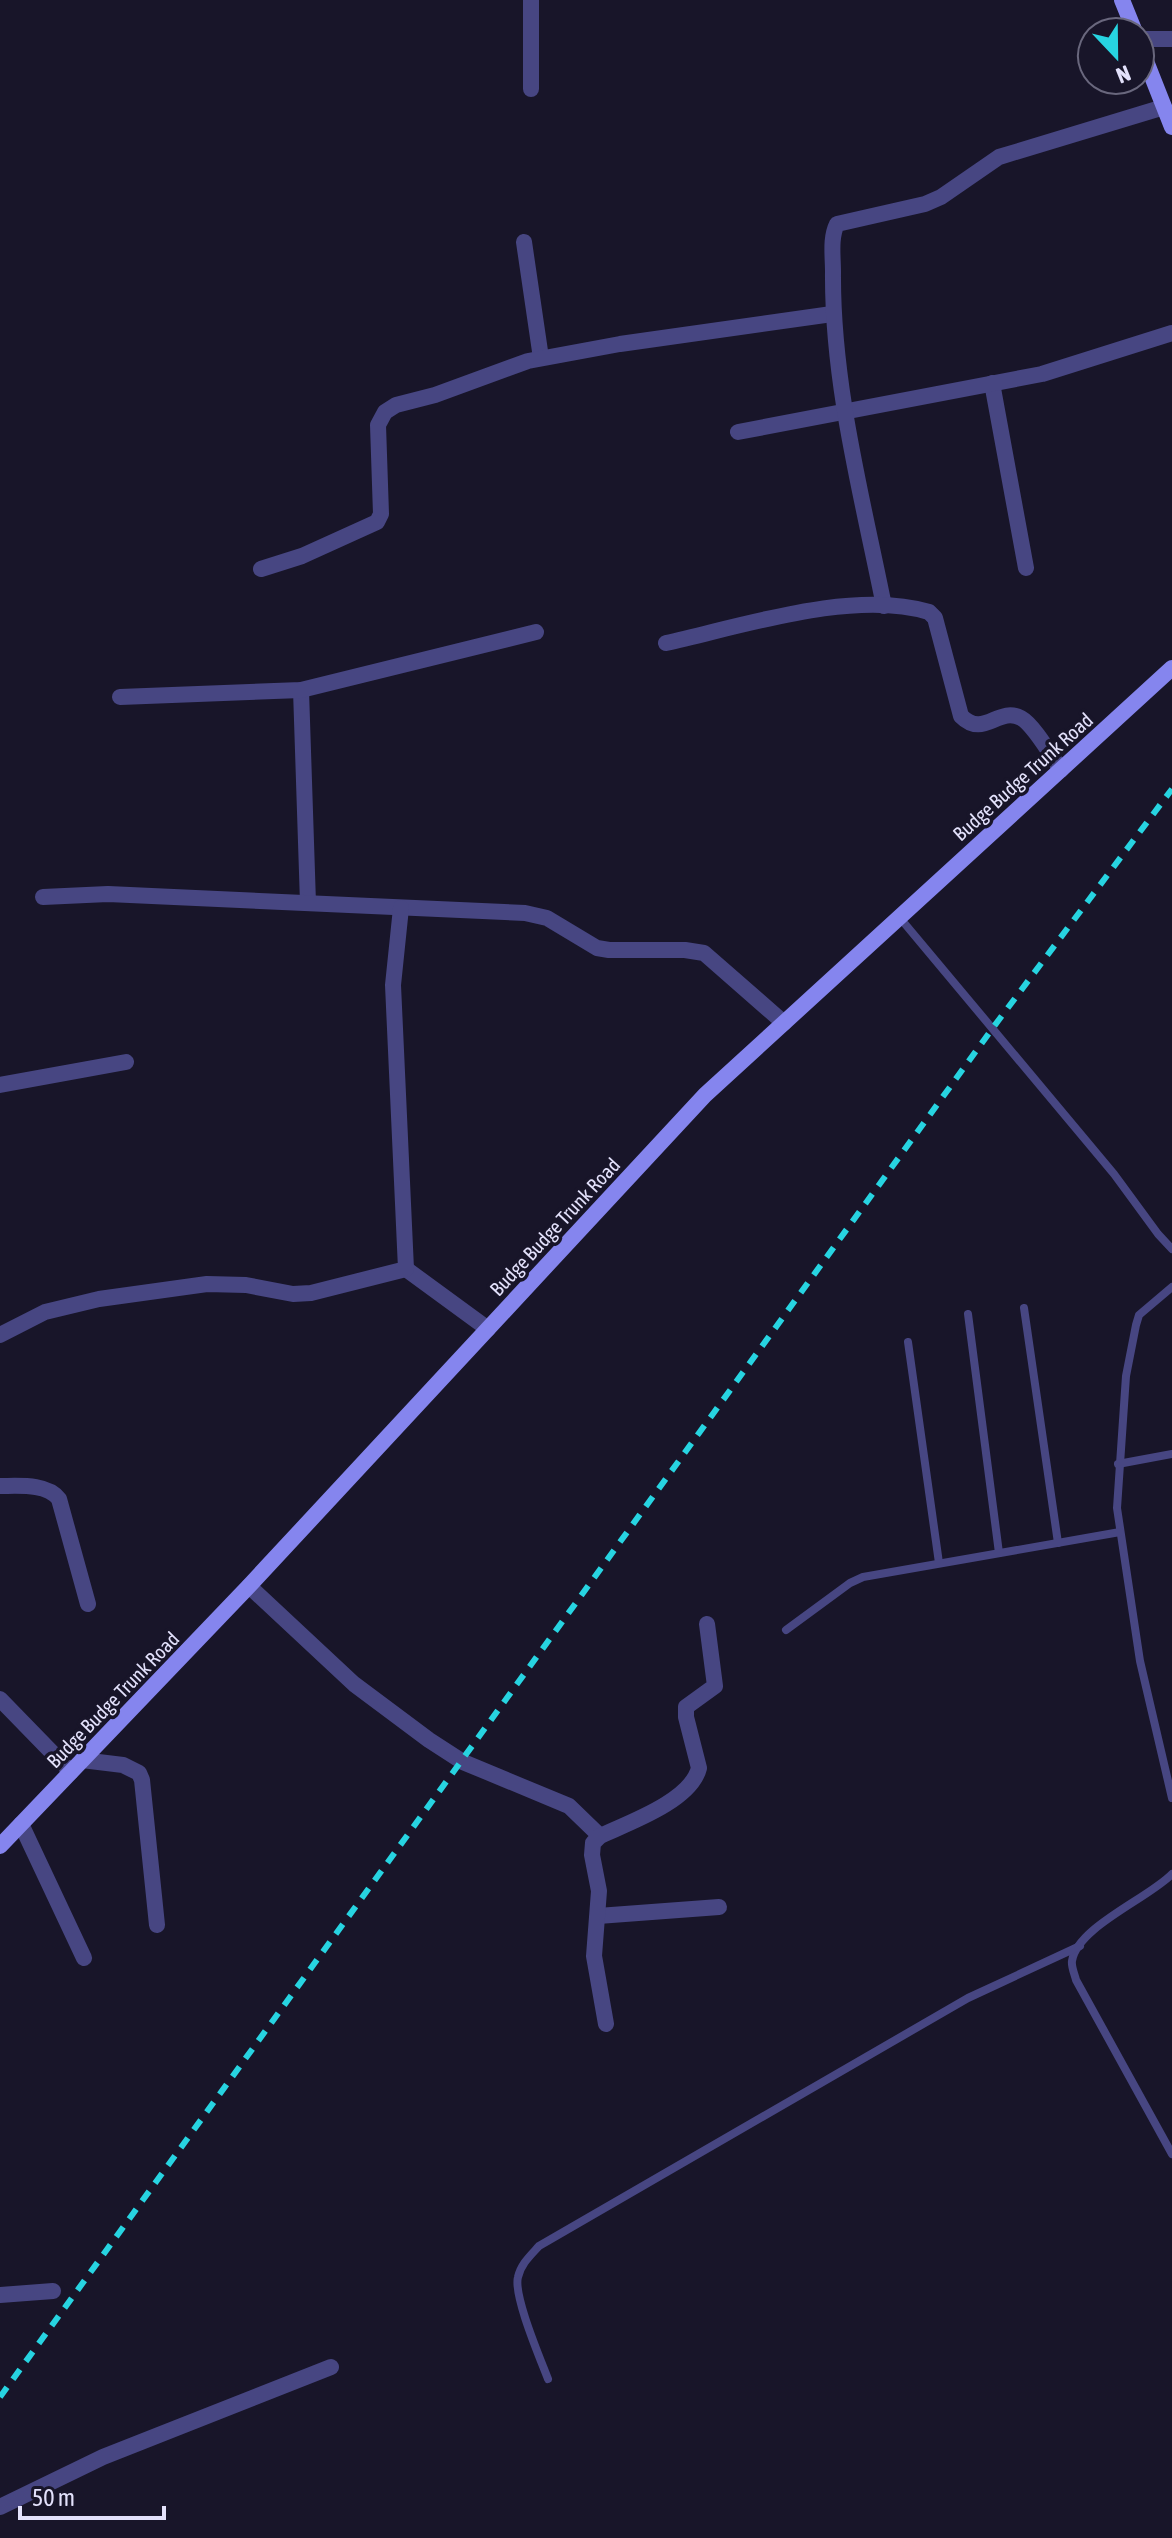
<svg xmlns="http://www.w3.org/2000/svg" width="1172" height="2538" font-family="'Asap Condensed',sans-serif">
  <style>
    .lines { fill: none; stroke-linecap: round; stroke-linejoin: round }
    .lane { stroke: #474682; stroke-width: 8 }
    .street { stroke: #474682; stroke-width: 16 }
    .secondary { stroke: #8585ee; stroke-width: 16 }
    .rail { stroke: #27d4e1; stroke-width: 6; stroke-dasharray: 12 10; stroke-linecap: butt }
    .labels { text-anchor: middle; stroke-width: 7; stroke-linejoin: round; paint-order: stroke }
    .street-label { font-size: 20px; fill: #e3e1fb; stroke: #181529 }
  </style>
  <rect width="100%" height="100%" fill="#181529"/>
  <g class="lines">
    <g class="lane">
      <path d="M 900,918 L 1114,1174 L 1158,1234 L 1172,1249"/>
      <path d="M 1172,1287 L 1139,1315 L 1136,1325 L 1126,1376 L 1117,1508 L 1140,1661 L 1172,1798"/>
      <path d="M 1024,1308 L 1058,1543"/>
      <path d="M 968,1314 L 999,1553"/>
      <path d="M 908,1342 L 939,1563"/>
      <path d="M 1118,1464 L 1172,1454"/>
      <path d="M 786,1630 L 850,1583 L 863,1577 L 1120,1532"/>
      <path d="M 1172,1874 C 1149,1898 1077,1927 1072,1961 C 1071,1967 1075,1975 1076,1980 L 1172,2154"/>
      <path d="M 548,2379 C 540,2358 513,2295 518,2277 C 521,2264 530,2256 539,2246 L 968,1998 L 1080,1946"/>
    </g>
    <g class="street">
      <path d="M 531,0 L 531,89"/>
      <path d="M 1140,39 L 1172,39"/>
      <path d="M 524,242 L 541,358"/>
      <path d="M 992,383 L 1026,568"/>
      <path d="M 738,432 L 1042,374 L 1172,333"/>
      <path d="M 261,569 L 302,556 L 377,522 L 381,514 L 378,425 L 385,412 L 396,405 L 435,395 L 528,361 L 620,344 L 832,314"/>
      <path d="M 884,606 C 862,496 832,384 833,272 C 833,256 830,238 837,224 L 925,204 L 941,197 L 999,157 L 1164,107"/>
      <path d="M 666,643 C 743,626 853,589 929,612 L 935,618 L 961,716 C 984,739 998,706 1021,718 C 1034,725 1052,757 1061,770"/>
      <path d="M 301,690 L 308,903"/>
      <path d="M 120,697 L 301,690 L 536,632"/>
      <path d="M 43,897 L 108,894 L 525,913 L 547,918 L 597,948 L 609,950 L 685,950 L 704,953 L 784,1023"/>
      <path d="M 0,1085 L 126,1062"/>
      <path d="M 406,1269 L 488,1329"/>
      <path d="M 0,1335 L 45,1312 L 99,1299 L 207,1284 L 246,1285 L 293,1294 L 311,1293 L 406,1269 L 393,985 L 401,908"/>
      <path d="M 0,1486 C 18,1486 47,1483 59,1499 L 88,1604"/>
      <path d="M 249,1586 L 354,1684 L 429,1740 L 463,1762 L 569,1806 L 600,1836"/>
      <path d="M 0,1699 L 71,1772"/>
      <path d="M 82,1760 L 123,1765 L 139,1773 L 142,1780 L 157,1925"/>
      <path d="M 21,1824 L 84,1958"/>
      <path d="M 598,1916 L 719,1907"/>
      <path d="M 606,2024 L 594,1956 L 599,1891 L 592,1855 L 593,1843 L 600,1836 C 628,1823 691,1801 699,1768 L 686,1717 L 686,1707 L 715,1686 L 707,1624"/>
      <path d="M 0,2295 L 53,2291"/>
      <path d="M 0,2507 L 103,2457 L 331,2367"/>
    </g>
    <g class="secondary">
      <path d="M 1122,0 L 1135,32"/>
      <path d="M 1140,46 L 1172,127"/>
      <path d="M 0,1846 L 249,1586 L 705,1095 L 1172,668"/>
    </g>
    <path class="rail" d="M 0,2397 L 992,1029 L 1172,789"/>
  </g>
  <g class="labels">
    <g class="street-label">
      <text transform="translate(1023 777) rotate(-42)" y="7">Budge Budge Trunk Road</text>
      <text transform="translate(555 1227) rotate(-47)" y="7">Budge Budge Trunk Road</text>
      <text transform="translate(113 1700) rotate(-46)" y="7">Budge Budge Trunk Road</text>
    </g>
  </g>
  <g transform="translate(1116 56) rotate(158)"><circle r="38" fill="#181529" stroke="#69677d" stroke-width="2"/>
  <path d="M0-6L14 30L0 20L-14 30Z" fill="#27d4e1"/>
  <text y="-12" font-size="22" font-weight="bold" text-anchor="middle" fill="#e3e1fb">N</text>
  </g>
  <path d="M20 2506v12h144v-12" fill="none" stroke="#e3e1fb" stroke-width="4"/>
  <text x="32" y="2506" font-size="24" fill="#e3e1fb" stroke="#181529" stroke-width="6" paint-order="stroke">50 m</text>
</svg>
